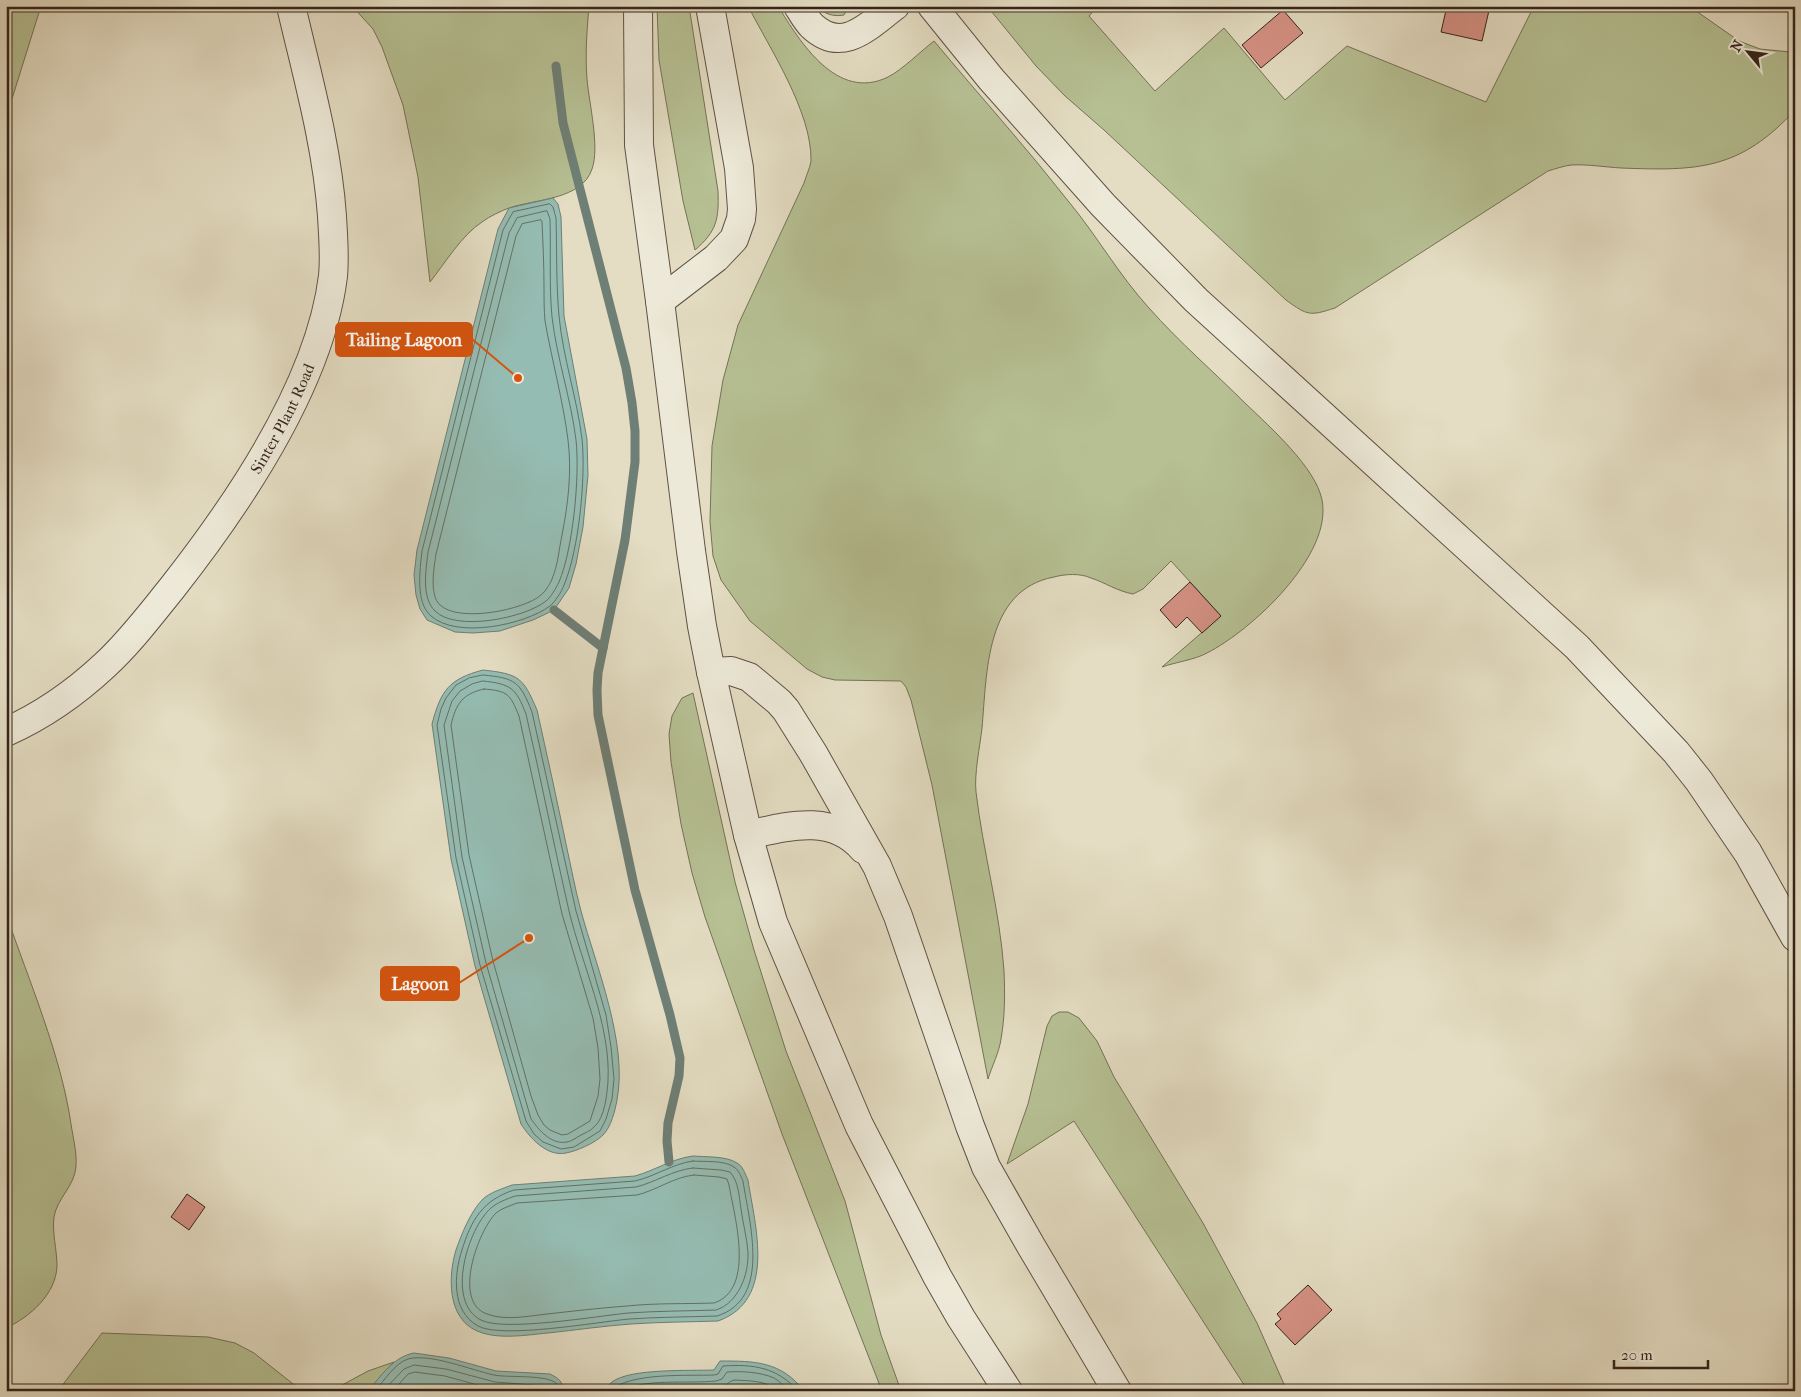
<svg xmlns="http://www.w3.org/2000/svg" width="1801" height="1397" font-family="'IM FELL French Canon',serif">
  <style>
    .green { fill: #b6c093; stroke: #757257 }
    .water { fill: #95bcb2; stroke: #6e7f76 }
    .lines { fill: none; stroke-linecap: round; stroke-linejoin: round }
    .shore { stroke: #647066; stroke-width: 1 }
    .stream { stroke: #6e7f76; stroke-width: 9 }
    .building { fill: #d59184; stroke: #34241b }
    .minor-casing { stroke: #605245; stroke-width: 30 }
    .minor { stroke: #ede9d8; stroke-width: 28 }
    .labels { text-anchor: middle; stroke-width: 4; stroke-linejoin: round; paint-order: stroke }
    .street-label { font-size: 16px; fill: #34241b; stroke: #ede9d8 }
    .leader { fill: none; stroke: #d6540e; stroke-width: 2 }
    .callout-dot { fill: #d6540e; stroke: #ede9d8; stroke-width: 2 }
    .callout { fill: #d6540e; stroke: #d6540e; stroke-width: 2 }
    .callout-label { font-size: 18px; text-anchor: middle; font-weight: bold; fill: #fff }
  </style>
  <rect width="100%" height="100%" fill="#e4ddc3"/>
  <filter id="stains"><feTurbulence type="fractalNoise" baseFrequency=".004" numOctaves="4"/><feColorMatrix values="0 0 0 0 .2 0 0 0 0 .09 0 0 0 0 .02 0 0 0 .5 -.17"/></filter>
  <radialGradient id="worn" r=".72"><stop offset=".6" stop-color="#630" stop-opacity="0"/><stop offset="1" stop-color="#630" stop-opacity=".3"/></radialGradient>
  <g class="green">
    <path d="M 6,6 L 41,6 L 6,118 Z"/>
    <path d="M 352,6 L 589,6 C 587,30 585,54 587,79 C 589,103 600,147 592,169 C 582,200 535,199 509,208 C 501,211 490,216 482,222 C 462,235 445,263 430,282 L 418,177 L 403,105 L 382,47 L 373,29 Z"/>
    <path d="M 657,6 L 689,6 L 718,191 C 719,219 717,231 695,250 L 683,201 L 659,60 Z"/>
    <path d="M 748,6 L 778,6 C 800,42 837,102 888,77 C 902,70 921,51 934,41 C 979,95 1026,147 1069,202 C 1097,236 1119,275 1149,308 C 1179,342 1214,372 1246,404 C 1270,427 1316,468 1322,500 C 1333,555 1252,630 1207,653 C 1194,660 1176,662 1162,667 L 1221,616 L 1171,561 L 1143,589 L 1133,594 C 1117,591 1106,583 1091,578 C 1080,573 1065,574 1054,577 C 985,590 987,673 982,728 C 980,746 974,774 976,792 C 983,852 1000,911 1004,971 C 1005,994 1005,1017 1001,1039 C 999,1053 992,1066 988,1079 L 932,785 L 911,700 L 906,687 L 901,681 L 835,680 L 822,677 L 807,669 L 750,621 L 721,580 L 713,556 L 710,522 L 712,446 L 723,380 L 738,325 L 804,183 C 806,176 810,168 811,161 C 812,112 770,49 748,6 Z"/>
    <path d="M 817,6 L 849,6 L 844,15 C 833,17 824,14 817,6 Z"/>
    <path d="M 987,6 L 1098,6 L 1089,16 L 1155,91 L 1224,28 L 1285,100 L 1347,46 L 1486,102 L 1534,6 L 1689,6 L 1739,41 L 1760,49 L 1790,52 L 1795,50 L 1795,110 C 1740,170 1698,171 1621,168 C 1604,167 1587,164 1571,165 C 1563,166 1555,169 1548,171 L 1335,308 C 1310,316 1308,316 1286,300 L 1104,130 L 1065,96 L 1036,66 Z"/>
    <path d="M 693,693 L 735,882 L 754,950 L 786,1051 L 845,1201 L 881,1335 L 901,1391 L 882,1391 L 782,1134 L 705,917 L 692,873 L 681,824 L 671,762 L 669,734 L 672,716 L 678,705 L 682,698 Z"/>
    <path d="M 6,914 C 29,981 61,1055 71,1124 C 73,1138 77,1152 76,1166 C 75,1186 57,1198 54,1217 C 52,1233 57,1250 57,1266 C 56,1294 30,1317 6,1328 Z"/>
    <path d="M 1059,1012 L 1068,1012 L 1079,1018 L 1097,1041 L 1114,1077 L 1203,1223 L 1257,1323 L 1287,1391 L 1248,1391 L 1074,1121 L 1007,1164 L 1028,1104 L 1047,1026 L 1052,1016 Z"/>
    <path d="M 102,1333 L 208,1337 L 235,1343 L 254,1353 L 302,1391 L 58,1391 Z"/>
    <path d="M 394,1362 L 368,1391 L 331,1391 L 368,1371 Z"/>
  </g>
  <g class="water">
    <path d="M 553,198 L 558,204 L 561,217 L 564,316 L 587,439 L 588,475 L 583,527 L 576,564 L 569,588 L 554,610 L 533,620 L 500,631 L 473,633 L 455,632 L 427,620 L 420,609 L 416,595 L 414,575 L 417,550 L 498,229 L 509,208 Z"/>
    <path d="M 483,670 C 519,674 523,677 537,710 C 547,755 557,800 566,844 C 571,866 575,889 581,911 C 596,966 628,1043 617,1100 C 615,1111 611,1127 603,1135 C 595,1143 577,1151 566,1153 C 547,1157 530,1138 521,1124 L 475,966 L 451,859 L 432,724 C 441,690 449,679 483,670 Z"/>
    <path d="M 693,1156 C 705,1157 727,1156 737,1163 C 743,1166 745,1174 748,1180 C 755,1226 777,1300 718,1321 C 689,1322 660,1322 631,1324 C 603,1326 576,1330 548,1333 C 526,1335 498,1340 477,1331 C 447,1318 448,1276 456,1250 C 462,1233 470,1213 482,1200 C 490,1192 502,1189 512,1185 L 635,1176 C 656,1170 671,1159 693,1156 Z"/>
    <path d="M 414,1353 L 449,1358 L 496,1371 L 550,1374 C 558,1378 563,1381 563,1391 L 368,1391 C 381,1376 393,1357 414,1353 Z"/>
    <path d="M 720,1361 C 754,1361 781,1361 804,1391 L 604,1391 C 607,1388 609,1384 612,1382 C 630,1368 691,1371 714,1370 Z"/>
  </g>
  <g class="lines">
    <g class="shore">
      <path d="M 550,204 L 553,207 L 556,218 C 557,251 556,284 559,316 C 563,358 577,398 582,439 C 586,476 579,550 564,585 C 562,591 555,602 550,606 C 524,625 457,639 431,616 C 415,602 420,570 422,551 L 503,230 L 513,212 Z"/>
      <path d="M 547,211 L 550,219 C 551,251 549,285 552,317 C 557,359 571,399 576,440 C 580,476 573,549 559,582 C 556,588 551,597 546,601 C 525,618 456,632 435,611 C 421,597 426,570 428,552 L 509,233 L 517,218 Z"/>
      <path d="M 541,220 L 542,222 C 543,244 544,265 544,287 C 544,298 544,310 545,321 C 552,361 563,400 568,440 C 572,471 568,505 562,535 C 559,549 558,565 552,579 C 550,584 545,592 541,595 C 524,610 459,623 440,605 C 429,595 434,567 436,554 L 516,236 L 522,224 Z"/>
      <path d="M 483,675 C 516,678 520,682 532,712 L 576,911 L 606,1015 L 611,1047 L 614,1079 L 612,1099 L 606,1119 L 600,1131 L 574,1147 L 561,1149 L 543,1142 L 534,1134 L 526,1121 L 480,965 L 456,858 L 437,725 L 441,709 L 446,698 L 456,685 L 469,678 Z"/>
      <path d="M 483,681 C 511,684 516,688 526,714 C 541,779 554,846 569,911 C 582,965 611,1025 608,1081 C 607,1094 605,1118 594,1127 C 590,1131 585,1133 581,1135 C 576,1138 572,1141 567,1142 C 551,1145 539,1130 531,1119 L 486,963 L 462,857 L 444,725 L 452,701 L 460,691 L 472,684 Z"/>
      <path d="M 484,689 C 508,691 510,694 519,716 L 562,914 L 593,1018 L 598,1048 L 600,1079 L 598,1096 L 590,1121 L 568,1134 L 562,1135 L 550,1130 L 544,1125 L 538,1115 L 531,1096 L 493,961 L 469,855 L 451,725 C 456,704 462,694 484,689 Z"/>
      <path d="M 693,1161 C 705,1162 724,1160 734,1167 C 739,1170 741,1177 743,1181 C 749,1222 772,1299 717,1316 C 688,1317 658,1317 629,1319 C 597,1322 502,1339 478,1326 C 451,1311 454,1274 462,1250 C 471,1220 483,1200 514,1190 L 635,1181 C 656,1176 672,1164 693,1161 Z"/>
      <path d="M 693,1168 L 721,1170 L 730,1172 C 739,1182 739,1197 741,1209 C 743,1224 747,1238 748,1252 C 749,1275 738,1303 716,1310 C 686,1311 657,1311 628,1313 C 598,1316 503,1332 481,1320 C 445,1302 468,1228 491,1208 C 498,1202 507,1199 515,1196 L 636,1187 C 656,1182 673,1170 693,1168 Z"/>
      <path d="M 694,1175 L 719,1177 L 727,1179 L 729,1185 C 734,1215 756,1289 714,1303 C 685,1304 656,1303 627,1306 C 600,1308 574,1311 547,1314 C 529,1316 505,1321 487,1314 C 452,1302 478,1231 496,1213 C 502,1208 510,1206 517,1203 L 637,1195 C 657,1190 674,1177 694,1175 Z"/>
      <path d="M 375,1391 C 384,1381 395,1363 408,1359 C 430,1353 471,1370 494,1375 C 509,1378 547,1374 557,1384 L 559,1391"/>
      <path d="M 383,1391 L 404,1369 L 414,1365 L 446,1369 L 495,1382 L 547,1386 L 551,1387 L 552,1391"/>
      <path d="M 393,1391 L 408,1374 L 415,1372 L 445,1376 L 492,1389 L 515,1391"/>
      <path d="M 611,1391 C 627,1372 690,1376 714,1375 L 718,1374 L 723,1366 C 753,1364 777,1367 798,1391"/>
      <path d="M 619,1391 C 646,1378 686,1384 716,1381 L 722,1379 L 727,1372 C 741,1371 761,1372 774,1378 C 780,1381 784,1387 789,1391"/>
      <path d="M 671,1391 C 685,1390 708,1393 721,1388 C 726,1386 729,1381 734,1380 C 750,1381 766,1380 778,1391"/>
    </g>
    <g class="stream">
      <path d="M 556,66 L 563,123 L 626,368 L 632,403 L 635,431 L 635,462 L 625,540 L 598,673 L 597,690 L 598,715 L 635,890 L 670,1015 L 680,1058 L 679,1076 L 668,1123 L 667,1141 L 669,1162"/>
      <path d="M 554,610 L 603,648"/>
    </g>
  </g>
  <g class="building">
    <path d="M 1447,6 L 1490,6 L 1482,41 L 1441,32 Z"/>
    <path d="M 1283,10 L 1303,33 L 1261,68 L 1242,45 Z"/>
    <path d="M 1190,582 L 1221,616 L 1202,633 L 1187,617 L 1176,628 L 1160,610 Z"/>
    <path d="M 187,1194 L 205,1207 L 189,1230 L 171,1217 Z"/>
    <path d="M 1308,1285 L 1332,1310 L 1295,1345 L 1275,1324 L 1281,1319 L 1277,1314 Z"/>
  </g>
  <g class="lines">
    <defs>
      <g id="minor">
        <path d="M 638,6 L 639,145 L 660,301 L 691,551 L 702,626 L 711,672 L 748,835 L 773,922 L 859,1125 L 937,1276 L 961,1318 L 1008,1391"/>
        <path d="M 798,6 C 802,12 806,20 812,26 C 843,55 869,25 895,6"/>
        <path d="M 932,6 L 991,79 L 1103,205 L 1196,300 L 1577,647 L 1676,752 L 1699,781 L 1748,853 L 1795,937"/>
        <path d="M 660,301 L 716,258 L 734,239 L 741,219 L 742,209 L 739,168 L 710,6"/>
        <path d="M 711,672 L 731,671 L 749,677 L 779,702 L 786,710 L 813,753 L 877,866 L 898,916 L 970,1126 L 986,1167 L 1031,1246 L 1117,1391"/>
        <path id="s1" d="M 6,732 C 44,715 74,694 105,665 C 130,642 151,614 172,588 C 238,504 320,383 333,276 C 335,256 333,235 332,216 C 327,145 307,75 291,6"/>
        <path d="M 748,835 C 788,826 833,813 863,849"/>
      </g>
    </defs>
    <use href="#minor" class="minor-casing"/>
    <use href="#minor" class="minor"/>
  </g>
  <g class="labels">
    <g class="street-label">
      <text dy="6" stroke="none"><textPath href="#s1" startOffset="425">Sinter Plant Road</textPath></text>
    </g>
  </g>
  <path class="leader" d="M518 378L472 339M529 938L459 983"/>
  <g class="callout-dot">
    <circle cx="518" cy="378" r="5"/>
    <circle cx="529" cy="938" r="5"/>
  </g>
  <g class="callout">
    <rect x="336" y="323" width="136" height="33" rx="5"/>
    <rect x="381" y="967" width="78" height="33" rx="5"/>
  </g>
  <g class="callout-label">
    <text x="404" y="346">Tailing Lagoon</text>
    <text x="420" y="990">Lagoon</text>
  </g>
  <rect width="1801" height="1397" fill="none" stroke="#e4ddc3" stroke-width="25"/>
  <rect x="8" y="8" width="1786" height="1382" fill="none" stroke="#34241b" stroke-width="2.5"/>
  <rect x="12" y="12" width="1776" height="1372" fill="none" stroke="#34241b"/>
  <g transform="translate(1748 52) rotate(299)" stroke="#ede9d8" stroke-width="4" paint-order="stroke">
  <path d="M0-4L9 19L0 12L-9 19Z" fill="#34241b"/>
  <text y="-8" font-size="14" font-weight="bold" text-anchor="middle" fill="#34241b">N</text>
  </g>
  <path d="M1614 1360v8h94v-8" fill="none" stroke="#34241b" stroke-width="2.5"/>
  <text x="1621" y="1360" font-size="15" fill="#34241b" stroke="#ede9d8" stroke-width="4" paint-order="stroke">20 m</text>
  <rect width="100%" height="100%" filter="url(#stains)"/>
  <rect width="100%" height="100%" fill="url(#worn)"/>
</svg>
